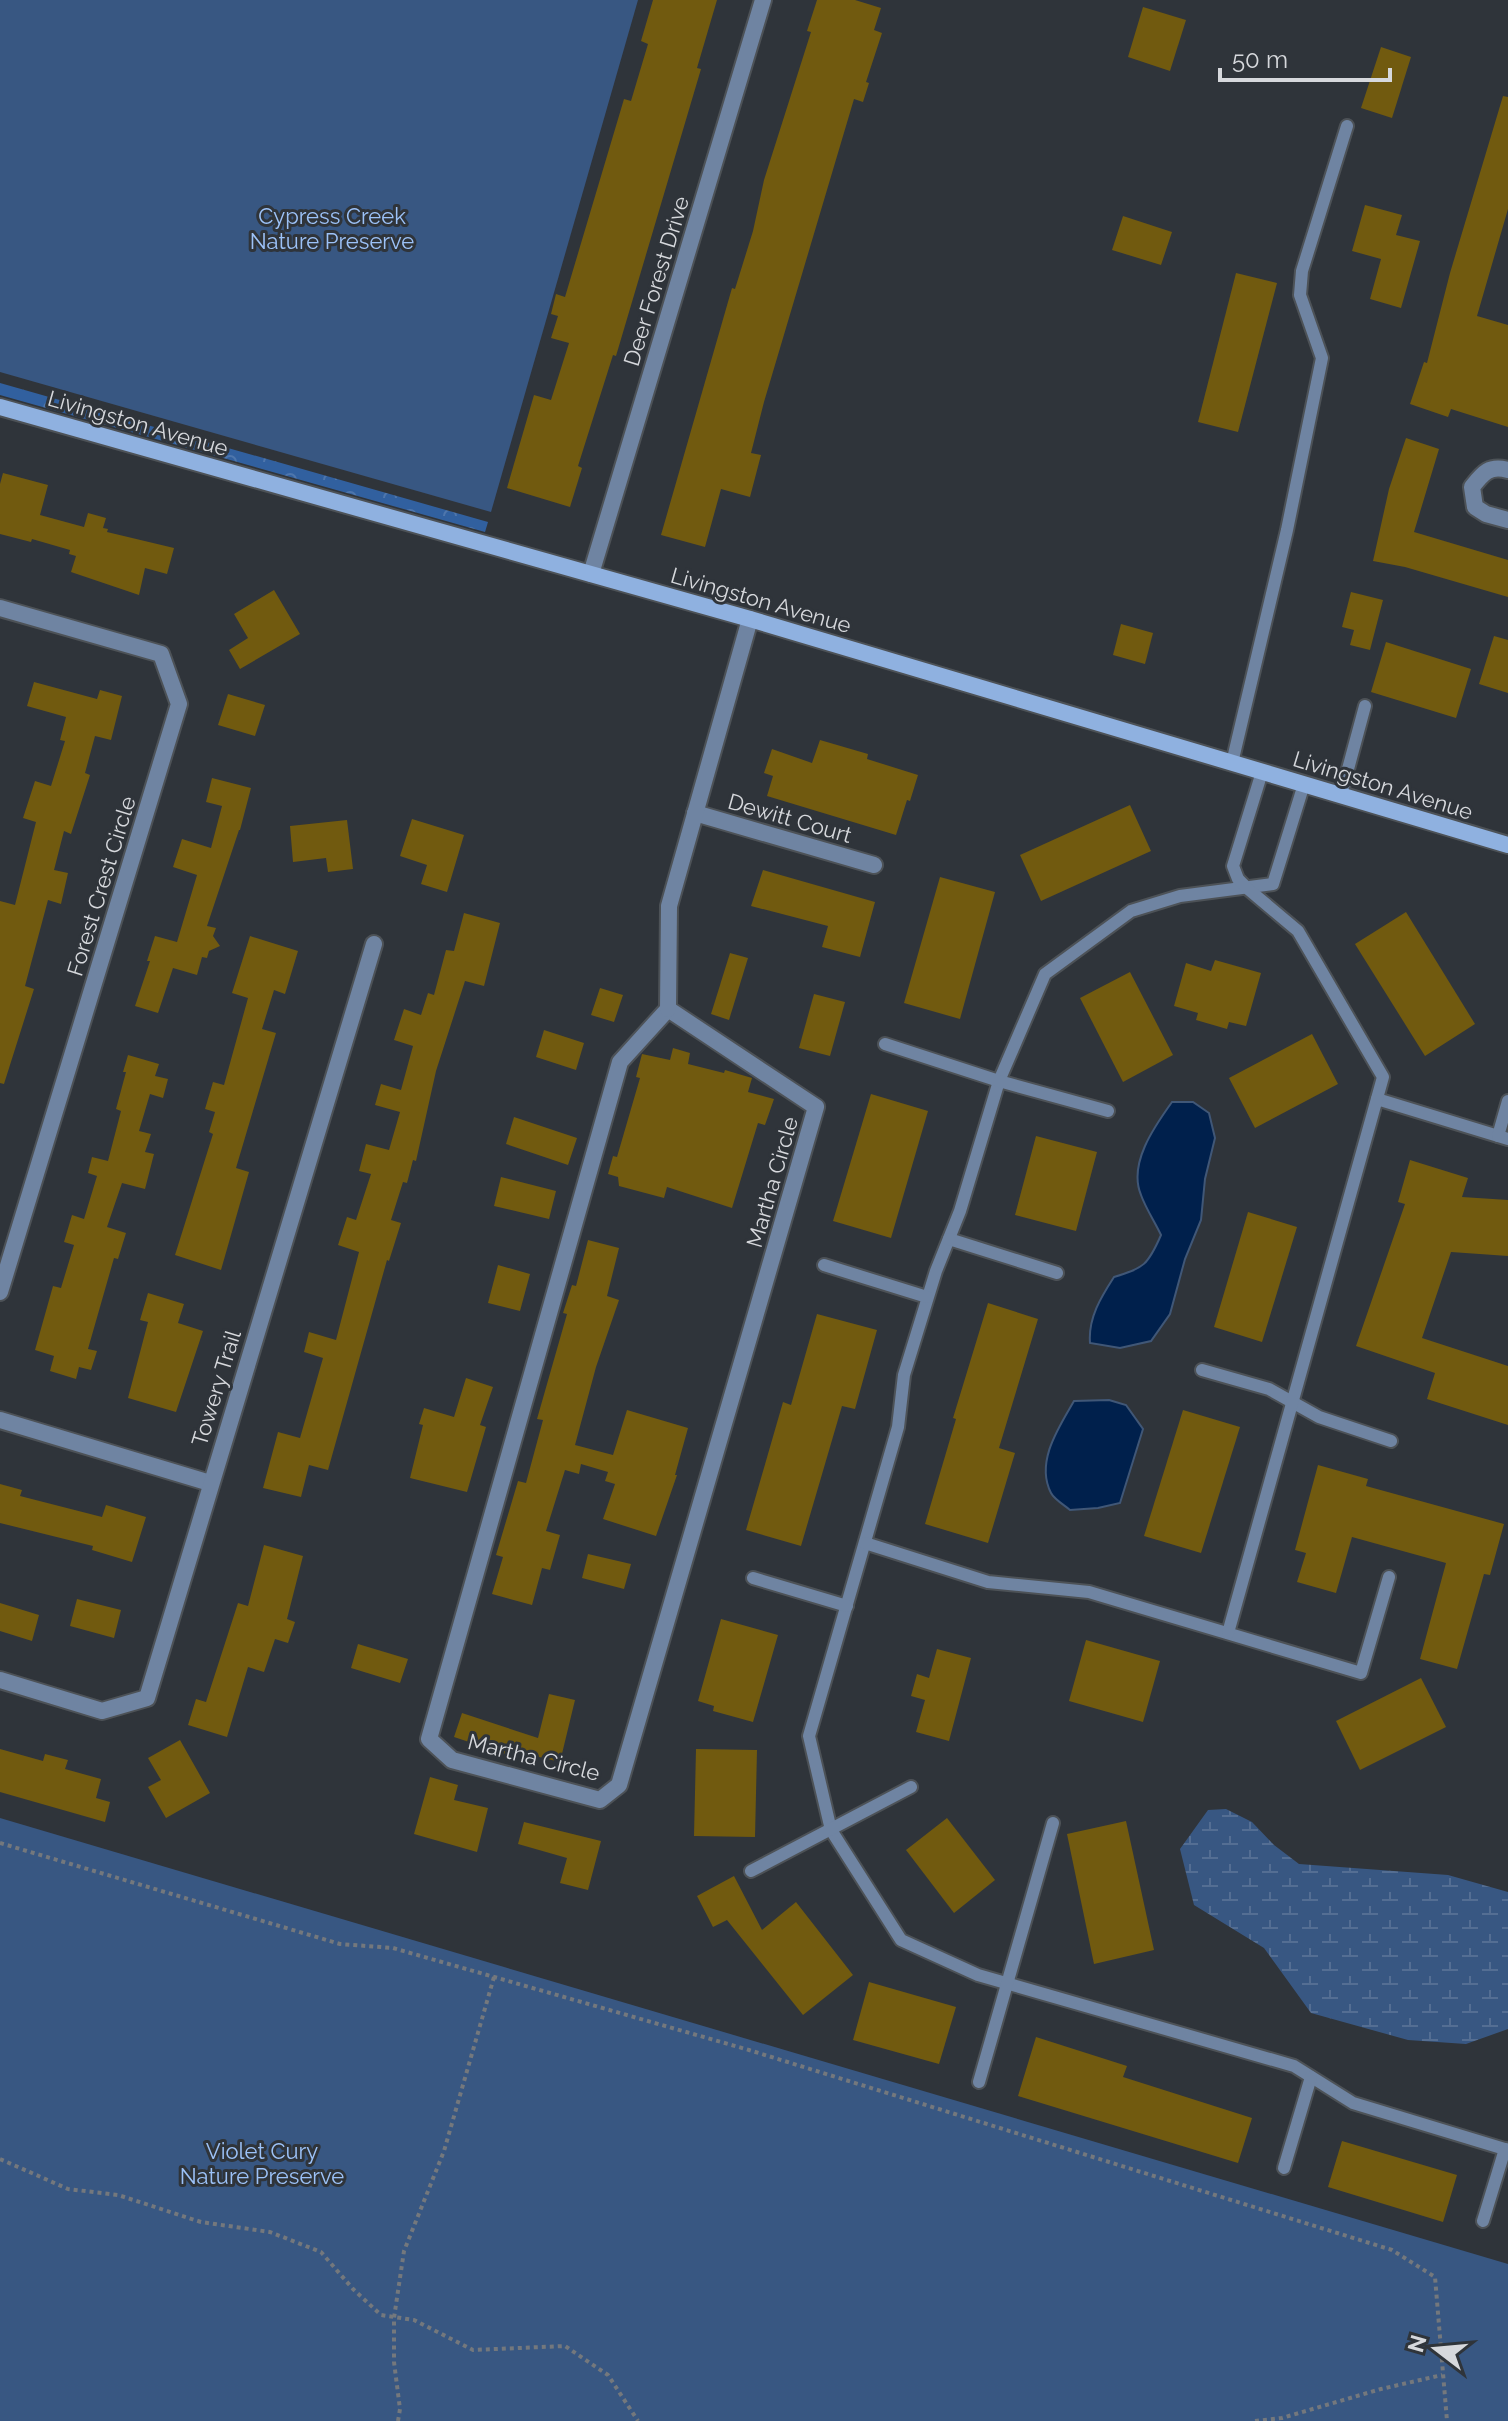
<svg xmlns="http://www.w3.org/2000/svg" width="1508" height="2421" font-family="Raleway,sans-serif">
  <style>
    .forest { fill: url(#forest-crowns) }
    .wetland { fill: url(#wetland-marsh) }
    .park { fill: #385782 }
    .water { fill: #00204c; stroke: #405777; stroke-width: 2 }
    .building { fill: #715a0f }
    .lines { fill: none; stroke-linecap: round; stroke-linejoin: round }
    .lane-casing { stroke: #4d5257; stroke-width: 16 }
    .street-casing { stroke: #4d5257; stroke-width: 20 }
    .secondary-casing { stroke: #4d5257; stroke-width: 20 }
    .path { stroke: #74787d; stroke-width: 4; stroke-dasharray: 4 4; stroke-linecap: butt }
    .lane { stroke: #6f84a2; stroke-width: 12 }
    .street { stroke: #6f84a2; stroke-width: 16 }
    .secondary { stroke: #8fb1e0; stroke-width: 16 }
    .labels { text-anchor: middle; stroke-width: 6; stroke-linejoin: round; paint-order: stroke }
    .park-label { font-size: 22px; fill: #9cc2f8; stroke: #2f343a }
    .street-label { font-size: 22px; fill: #d6d8dc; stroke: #2f343a }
  </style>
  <defs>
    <pattern id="forest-crowns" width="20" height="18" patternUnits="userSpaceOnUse" patternTransform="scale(2)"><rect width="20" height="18" fill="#31609f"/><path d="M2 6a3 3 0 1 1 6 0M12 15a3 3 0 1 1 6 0" fill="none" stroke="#4e76ac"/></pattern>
    <pattern id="wetland-marsh" width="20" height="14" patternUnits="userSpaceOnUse" patternTransform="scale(2)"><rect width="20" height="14" fill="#385782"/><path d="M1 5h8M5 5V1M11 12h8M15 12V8" fill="none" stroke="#546e93"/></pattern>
  </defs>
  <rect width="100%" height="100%" fill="#2f343a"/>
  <path class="forest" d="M 0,383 L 488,522 L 485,532 L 0,395 Z"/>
  <path class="wetland" d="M 1226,1809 L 1252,1822 L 1274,1845 L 1299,1864 L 1448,1875 L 1508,1892 L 1508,2029 L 1466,2044 L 1408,2040 L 1311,2013 L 1264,1948 L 1194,1905 L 1180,1849 L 1208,1810 Z"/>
  <g class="park">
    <path d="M 0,0 L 638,0 L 491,512 L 0,372 Z"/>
    <path d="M 0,1818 L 1508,2264 L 1508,2421 L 0,2421 Z"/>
  </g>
  <g class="water">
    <path d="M 1172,1102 L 1193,1102 L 1209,1113 L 1215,1138 L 1205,1179 L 1201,1220 L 1185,1259 L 1170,1314 L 1151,1341 L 1120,1348 L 1090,1343 C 1088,1318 1101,1297 1114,1277 C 1144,1268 1148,1265 1161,1235 C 1155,1222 1146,1209 1141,1195 C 1128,1164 1154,1127 1172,1102 Z"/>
    <path d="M 1109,1400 L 1126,1405 L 1143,1429 L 1120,1503 L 1098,1508 L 1070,1510 C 1064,1505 1054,1499 1051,1493 C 1035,1462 1059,1427 1074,1401 Z"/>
  </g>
  <g class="building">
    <path d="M 653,0 L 717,0 L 697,68 L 701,69 L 616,356 L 613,355 L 578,466 L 582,468 L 570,507 L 507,488 L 534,395 L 551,400 L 569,343 L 551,338 L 558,316 L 551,314 L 556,294 L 565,297 L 624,99 L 631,101 L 648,44 L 641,41 Z"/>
    <path d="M 817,0 L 855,0 L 881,8 L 874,30 L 882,33 L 866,82 L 869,83 L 863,102 L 854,99 L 764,402 L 751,453 L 761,455 L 750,497 L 721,489 L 705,547 L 661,535 L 732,288 L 735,289 L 753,231 L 764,180 L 811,32 L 807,31 Z"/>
    <path d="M 1143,7 L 1186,20 L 1170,71 L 1128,57 Z"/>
    <path d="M 1381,47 L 1411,57 L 1392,118 L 1361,108 Z"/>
    <path d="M 1503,96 L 1508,97 L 1508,209 L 1477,316 L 1508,325 L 1508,427 L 1451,409 L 1448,417 L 1410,404 L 1424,362 L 1427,363 L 1450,273 Z"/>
    <path d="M 1365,205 L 1402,215 L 1396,235 L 1420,241 L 1401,308 L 1370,299 L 1381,259 L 1352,251 Z"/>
    <path d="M 1123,216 L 1172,232 L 1161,265 L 1112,250 Z"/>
    <path d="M 1236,273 L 1277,283 L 1238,432 L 1198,422 Z"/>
    <path d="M 1406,438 L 1439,449 L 1414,532 L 1508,560 L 1508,597 L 1405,567 L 1373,561 L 1389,489 Z"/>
    <path d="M 3,473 L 48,485 L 40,515 L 84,527 L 88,513 L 106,518 L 103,528 L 108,529 L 107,532 L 174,548 L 167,574 L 145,568 L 139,595 L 71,572 L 76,556 L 69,554 L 70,550 L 32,539 L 31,542 L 0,534 L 0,484 Z"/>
    <path d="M 274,590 L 300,634 L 240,669 L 229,650 L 248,638 L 234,614 Z"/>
    <path d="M 1351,592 L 1383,600 L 1370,650 L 1350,645 L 1354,630 L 1342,627 Z"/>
    <path d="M 1121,624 L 1153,633 L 1145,664 L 1113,655 Z"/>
    <path d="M 1494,636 L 1508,640 L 1508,693 L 1479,684 Z"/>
    <path d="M 1386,642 L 1471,669 L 1456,718 L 1371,692 Z"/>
    <path d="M 34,682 L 97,699 L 100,690 L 122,696 L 111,740 L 95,736 L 85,773 L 90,775 L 71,834 L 64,831 L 54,870 L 68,873 L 61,904 L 48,900 L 25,986 L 34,989 L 4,1084 L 0,1083 L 0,901 L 15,905 L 36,822 L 23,818 L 35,781 L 51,786 L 65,741 L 60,740 L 66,717 L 27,706 Z"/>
    <path d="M 228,694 L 265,705 L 255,736 L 218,725 Z"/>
    <path d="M 820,740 L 868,754 L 867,759 L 918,775 L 910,801 L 907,800 L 896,835 L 767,796 L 773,776 L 764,773 L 772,749 L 812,763 Z"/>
    <path d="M 212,778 L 251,788 L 240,830 L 239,830 L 207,926 L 216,928 L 213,936 L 220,946 L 209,951 L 207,958 L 202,957 L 197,975 L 173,968 L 158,1013 L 135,1006 L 150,961 L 147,961 L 155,936 L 177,942 L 197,875 L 173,867 L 182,839 L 211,848 L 222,806 L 206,802 Z"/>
    <path d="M 1130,805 L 1151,851 L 1041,901 L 1020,855 Z"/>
    <path d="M 412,819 L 464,835 L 447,892 L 421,884 L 427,865 L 400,856 Z"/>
    <path d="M 347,820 L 353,869 L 328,872 L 326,858 L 293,862 L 290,826 Z"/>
    <path d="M 763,870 L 875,902 L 860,957 L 822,947 L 828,926 L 751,906 Z"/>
    <path d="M 940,877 L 995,892 L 960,1019 L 904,1003 Z"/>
    <path d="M 1406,912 L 1475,1024 L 1425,1056 L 1355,944 Z"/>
    <path d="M 464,913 L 500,923 L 484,986 L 465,981 L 436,1071 L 416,1161 L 413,1160 L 407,1183 L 403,1182 L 391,1220 L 401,1223 L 389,1261 L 387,1260 L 328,1470 L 309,1465 L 301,1497 L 263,1488 L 278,1432 L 300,1438 L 323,1358 L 304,1352 L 309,1332 L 336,1340 L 359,1252 L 338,1245 L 347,1217 L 356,1220 L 371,1174 L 359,1171 L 366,1144 L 389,1150 L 400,1112 L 375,1105 L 381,1084 L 401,1090 L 413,1046 L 394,1040 L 404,1009 L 421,1015 L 428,993 L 434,995 L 446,950 L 454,951 Z"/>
    <path d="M 250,936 L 298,951 L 285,994 L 274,990 L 262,1029 L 276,1033 L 236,1168 L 249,1172 L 221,1270 L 175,1255 L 213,1134 L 209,1132 L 215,1112 L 205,1109 L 213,1082 L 224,1085 L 248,998 L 232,993 Z"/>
    <path d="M 730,953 L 748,958 L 729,1020 L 711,1014 Z"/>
    <path d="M 1215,960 L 1261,973 L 1246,1026 L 1229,1022 L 1227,1029 L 1196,1020 L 1198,1013 L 1174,1006 L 1186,963 L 1211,971 Z"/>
    <path d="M 1130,972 L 1173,1055 L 1123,1082 L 1080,998 Z"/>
    <path d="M 600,988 L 623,995 L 614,1022 L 591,1015 Z"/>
    <path d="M 814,994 L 845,1002 L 830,1056 L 799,1048 Z"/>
    <path d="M 544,1030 L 584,1043 L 576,1070 L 536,1057 Z"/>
    <path d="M 1312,1034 L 1338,1084 L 1255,1128 L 1229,1078 Z"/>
    <path d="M 673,1048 L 690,1053 L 688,1064 L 724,1073 L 725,1070 L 752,1078 L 748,1092 L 774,1099 L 765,1125 L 758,1123 L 732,1208 L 667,1187 L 664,1198 L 619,1186 L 618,1177 L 608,1174 L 613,1156 L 617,1157 L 640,1078 L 636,1077 L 642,1054 L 670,1060 Z"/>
    <path d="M 128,1055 L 159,1064 L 155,1076 L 168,1079 L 163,1098 L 150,1094 L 139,1131 L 151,1134 L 145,1152 L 154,1154 L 145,1189 L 122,1183 L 107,1227 L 126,1233 L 118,1259 L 114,1258 L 88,1349 L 97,1351 L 91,1370 L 79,1367 L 76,1379 L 50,1371 L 54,1356 L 35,1350 L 53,1286 L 61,1288 L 74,1245 L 64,1242 L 72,1215 L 84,1219 L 97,1176 L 88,1173 L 92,1157 L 108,1161 L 121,1111 L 116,1109 L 126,1072 L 123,1072 Z"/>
    <path d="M 871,1094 L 928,1111 L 891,1238 L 833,1221 Z"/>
    <path d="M 514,1117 L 577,1138 L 568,1165 L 506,1144 Z"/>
    <path d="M 1036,1136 L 1097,1152 L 1076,1231 L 1015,1215 Z"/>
    <path d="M 1410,1160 L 1468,1178 L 1462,1197 L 1508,1200 L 1508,1256 L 1451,1252 L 1422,1338 L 1508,1366 L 1508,1425 L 1427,1399 L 1435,1373 L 1356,1346 L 1405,1204 L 1398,1202 Z"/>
    <path d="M 501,1177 L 556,1191 L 549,1219 L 494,1206 Z"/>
    <path d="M 1248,1212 L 1297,1227 L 1262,1342 L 1214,1327 Z"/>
    <path d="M 588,1240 L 619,1248 L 607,1296 L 619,1300 L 596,1367 L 575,1445 L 613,1455 L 627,1410 L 688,1428 L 675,1475 L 677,1475 L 656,1536 L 603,1519 L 615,1484 L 605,1481 L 608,1472 L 581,1464 L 579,1474 L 565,1470 L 546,1531 L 560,1535 L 550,1570 L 542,1568 L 532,1605 L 492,1594 L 503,1557 L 496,1555 L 518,1481 L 526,1483 L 543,1420 L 537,1419 L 567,1314 L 563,1313 L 572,1285 L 576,1286 Z"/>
    <path d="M 498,1265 L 530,1274 L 520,1311 L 488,1303 Z"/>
    <path d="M 148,1293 L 184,1304 L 178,1323 L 203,1331 L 176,1412 L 128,1398 L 148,1322 L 140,1320 Z"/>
    <path d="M 988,1303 L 1038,1319 L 999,1448 L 1015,1453 L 988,1543 L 925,1524 L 956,1419 L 953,1418 Z"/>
    <path d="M 817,1314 L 877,1330 L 855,1409 L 842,1406 L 801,1546 L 746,1530 L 783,1402 L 791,1405 Z"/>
    <path d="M 466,1378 L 493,1387 L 480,1425 L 486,1427 L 467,1492 L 410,1478 L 423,1425 L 419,1424 L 424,1408 L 454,1417 Z"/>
    <path d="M 1183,1410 L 1240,1427 L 1201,1553 L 1144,1536 Z"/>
    <path d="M 1318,1465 L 1368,1479 L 1366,1486 L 1504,1524 L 1490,1575 L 1484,1574 L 1457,1669 L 1420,1659 L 1446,1563 L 1352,1537 L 1336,1593 L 1297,1582 L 1306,1553 L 1295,1550 Z"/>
    <path d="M 0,1484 L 22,1490 L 20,1496 L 102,1517 L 106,1505 L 146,1517 L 132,1562 L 92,1550 L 93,1546 L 0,1523 Z"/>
    <path d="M 264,1545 L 303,1556 L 287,1619 L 295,1622 L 288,1643 L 275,1639 L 264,1672 L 248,1667 L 227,1737 L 188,1725 L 196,1699 L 206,1702 L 238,1603 L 248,1606 Z"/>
    <path d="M 588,1554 L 631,1564 L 624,1589 L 582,1578 Z"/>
    <path d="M 77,1599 L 121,1610 L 114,1638 L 70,1626 Z"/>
    <path d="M 0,1603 L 39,1615 L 32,1641 L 0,1631 Z"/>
    <path d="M 721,1619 L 778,1635 L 753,1722 L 713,1711 L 714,1706 L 698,1701 Z"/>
    <path d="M 1086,1640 L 1160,1661 L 1143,1722 L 1069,1701 Z"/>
    <path d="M 358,1644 L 408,1659 L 400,1683 L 351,1668 Z"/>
    <path d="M 937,1649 L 971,1658 L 949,1741 L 916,1732 L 925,1700 L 911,1696 L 917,1674 L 929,1678 Z"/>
    <path d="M 1421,1678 L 1446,1727 L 1360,1770 L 1336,1721 Z"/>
    <path d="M 549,1694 L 575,1700 L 560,1762 L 506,1749 L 505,1754 L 454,1737 L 462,1713 L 538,1738 Z"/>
    <path d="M 180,1740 L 210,1793 L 166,1818 L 148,1787 L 161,1780 L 148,1758 Z"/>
    <path d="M 0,1749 L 43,1761 L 45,1754 L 68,1760 L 65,1769 L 101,1779 L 96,1798 L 110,1802 L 105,1822 L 0,1792 Z"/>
    <path d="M 696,1749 L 757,1750 L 755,1837 L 694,1836 Z"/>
    <path d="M 430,1777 L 458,1785 L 454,1800 L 488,1808 L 477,1852 L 414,1834 Z"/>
    <path d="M 947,1818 L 995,1880 L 954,1913 L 906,1850 Z"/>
    <path d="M 1126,1821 L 1154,1950 L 1094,1964 L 1067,1834 Z"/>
    <path d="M 524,1822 L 601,1841 L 588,1890 L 560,1883 L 567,1858 L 518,1844 Z"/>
    <path d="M 734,1876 L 762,1930 L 796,1902 L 853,1975 L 803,2015 L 727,1920 L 713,1927 L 697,1896 Z"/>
    <path d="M 869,1982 L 956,2007 L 939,2064 L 853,2040 Z"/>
    <path d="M 1036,2037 L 1127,2066 L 1123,2077 L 1252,2118 L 1238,2163 L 1018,2096 Z"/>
    <path d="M 1342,2141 L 1457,2175 L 1443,2222 L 1328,2187 Z"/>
  </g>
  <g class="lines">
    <defs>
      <g id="lane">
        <path d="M 1232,763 L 1287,530 L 1322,358 L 1300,295 L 1302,271 L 1347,126"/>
        <path d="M 1304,784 L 1273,884 L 1180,896 L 1131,911 L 1045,974 L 999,1081 L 960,1211 L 936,1271 L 904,1375 L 898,1427 L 809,1736 L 831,1830 L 901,1940 L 978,1975 L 1294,2066 L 1353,2103 L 1508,2150"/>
        <path d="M 1341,795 L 1365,706"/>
        <path d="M 885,1044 L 999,1081 L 1108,1111"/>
        <path d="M 1377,1099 L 1508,1139"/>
        <path d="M 1498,1136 L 1508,1101"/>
        <path d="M 949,1239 L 1057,1273"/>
        <path d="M 824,1265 L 927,1297"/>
        <path d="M 1202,1370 L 1269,1389 L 1319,1417 L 1391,1441"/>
        <path d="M 865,1543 L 988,1582 L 1089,1592 L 1361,1673 L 1389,1577"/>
        <path d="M 753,1578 L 847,1606"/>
        <path d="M 1228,1633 L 1383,1077 L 1298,931 L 1248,889 L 1238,879 L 1233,866 L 1262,772"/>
        <path d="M 751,1871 L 911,1787"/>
        <path d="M 979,2082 L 1053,1823"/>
        <path d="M 1284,2168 L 1311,2077"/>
        <path d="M 1483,2221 L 1505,2149"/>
      </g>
      <g id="street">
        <path d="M 1508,470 C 1489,465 1483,473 1472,487 L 1475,507 L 1486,514 L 1508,520"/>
        <path d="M 591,574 L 763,0"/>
        <path d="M 0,608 L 161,654 L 179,704 L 0,1292"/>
        <path d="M 695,813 L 874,865"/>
        <path d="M 668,1009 L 816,1107 L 619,1785 L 600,1800 L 452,1760 L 429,1739 L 620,1062 Z"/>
        <path d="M 668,1009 L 669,906 L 750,619"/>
        <path d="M 0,1420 L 210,1483"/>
        <path d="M 0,1680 L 102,1711 L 147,1698 L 374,944"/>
      </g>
      <path id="secondary" d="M 0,407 L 750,619 L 1508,845"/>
    </defs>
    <use href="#lane" class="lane-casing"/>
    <use href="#street" class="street-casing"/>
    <use href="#secondary" class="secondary-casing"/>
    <g class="path">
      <path d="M 0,1843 L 340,1944 L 393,1948 L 749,2050 L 1392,2250 L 1435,2277 L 1447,2421"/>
      <path d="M 0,2159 L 68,2189 L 118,2195 L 201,2222 L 270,2232 L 321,2252 L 353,2289 L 381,2315 L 414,2320 L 473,2350 L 565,2346 L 608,2375 L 638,2421"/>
      <path d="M 398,2421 L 400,2409 L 394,2362 L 394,2318 L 404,2251 L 444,2151 L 494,1977"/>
      <path d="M 1255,2421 L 1282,2418 L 1381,2389 L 1442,2375"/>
    </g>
    <use href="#lane" class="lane"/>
    <use href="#street" class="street"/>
    <use href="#secondary" class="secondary"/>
  </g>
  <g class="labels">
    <g class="park-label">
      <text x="332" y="224">Cypress Creek<tspan x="332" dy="25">Nature Preserve</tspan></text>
      <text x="262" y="2159">Violet Cury<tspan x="262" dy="25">Nature Preserve</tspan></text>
    </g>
    <g class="street-label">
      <text transform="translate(656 281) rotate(-73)" y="8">Deer Forest Drive</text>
      <text transform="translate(138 423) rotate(16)" y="8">Livingston Avenue</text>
      <text transform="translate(761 600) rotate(16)" y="8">Livingston Avenue</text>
      <text transform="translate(1383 785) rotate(17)" y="8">Livingston Avenue</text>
      <text transform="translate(790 818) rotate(16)" y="8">Dewitt Court</text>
      <text transform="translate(101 886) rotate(-73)" y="8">Forest Crest Circle</text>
      <text transform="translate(772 1182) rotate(-74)" y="8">Martha Circle</text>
      <text transform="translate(216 1388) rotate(-73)" y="8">Towery Trail</text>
      <text transform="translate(534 1757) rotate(14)" y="8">Martha Circle</text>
    </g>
  </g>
  <g transform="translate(1436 2349) rotate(286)" stroke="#2f343a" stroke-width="6" paint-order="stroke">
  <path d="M0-6L14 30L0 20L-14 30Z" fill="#d6d8dc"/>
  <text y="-12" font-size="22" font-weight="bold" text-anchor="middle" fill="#d6d8dc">N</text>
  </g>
  <path d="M1220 68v12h170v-12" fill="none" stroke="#d6d8dc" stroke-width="4"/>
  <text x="1232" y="68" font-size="24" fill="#d6d8dc" stroke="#2f343a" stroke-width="6" paint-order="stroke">50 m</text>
</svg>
